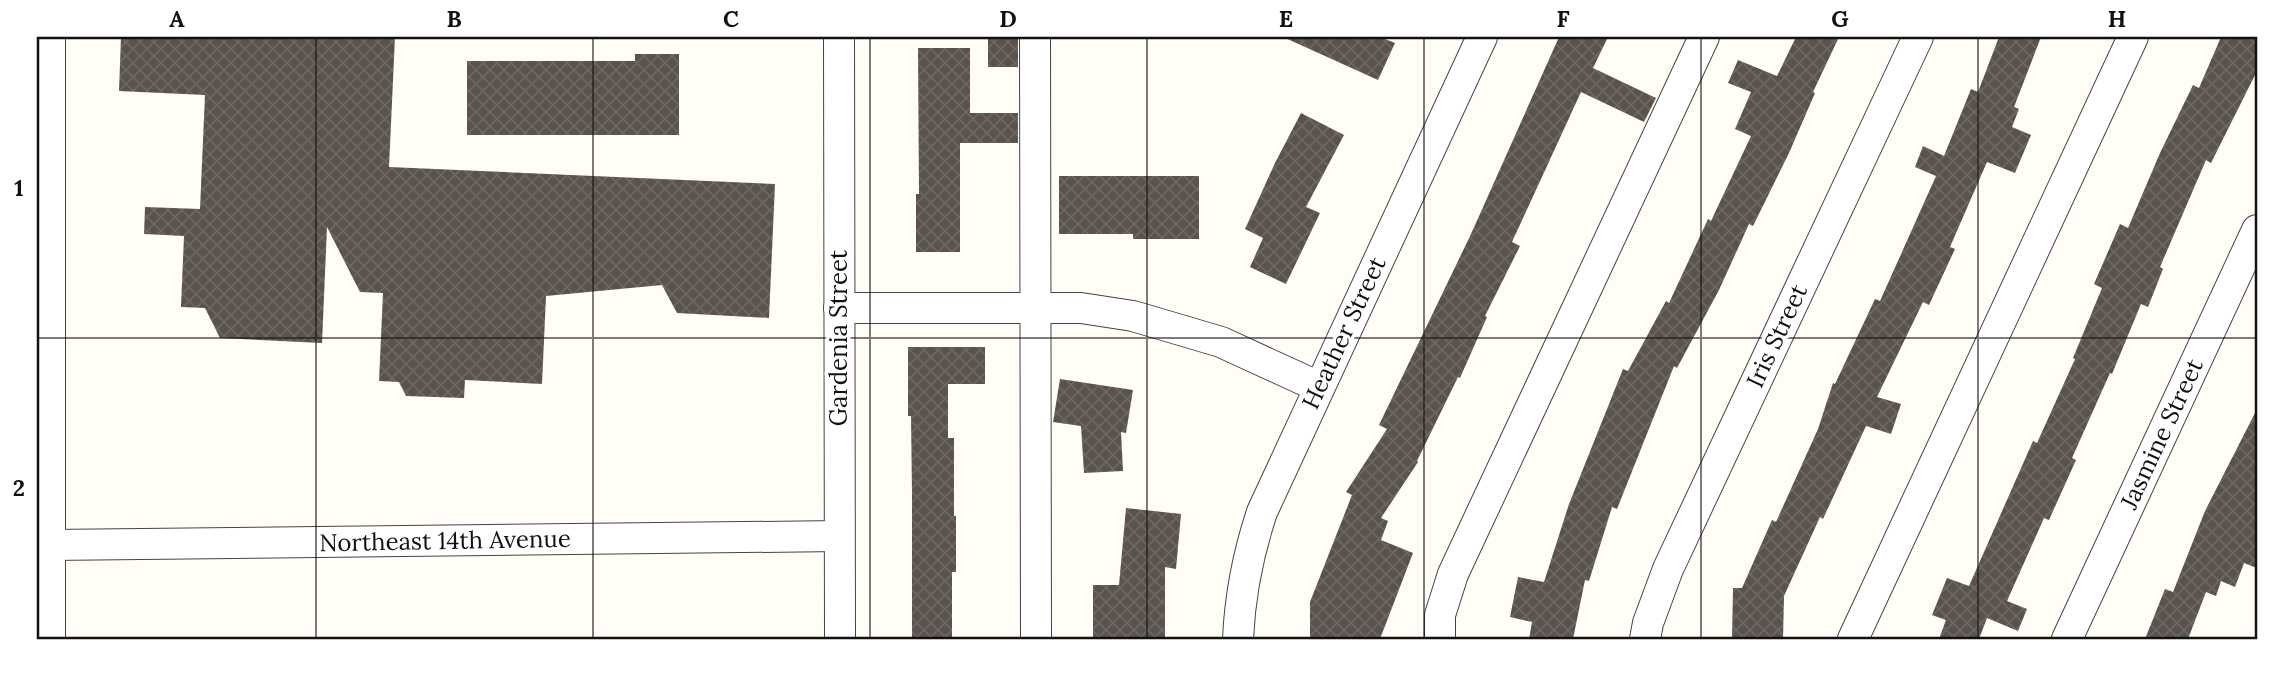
<svg xmlns="http://www.w3.org/2000/svg" width="2294" height="676" font-family="Lora,serif">
  <style>
    .building { fill: url(#building-cross-hatch) }
    .lines { fill: none; stroke-linecap: round; stroke-linejoin: round }
    .minor-casing { stroke: #444; stroke-width: 32 }
    .minor { stroke: #fff; stroke-width: 30 }
    .grid { fill: none; stroke: #111; stroke-width: 2; stroke-opacity: 0.55 }
    .labels { text-anchor: middle; stroke-width: 7; stroke-linejoin: round; paint-order: stroke }
    .street-label { font-size: 24px; fill: #111; stroke: #fff }
    .neatline { fill: none; stroke: #111; stroke-width: 2.5 }
    .grid-label { font-size: 23px; text-anchor: middle; font-weight: bold; fill: #111 }
  </style>
  <defs>
    <pattern id="building-cross-hatch" width="8" height="8" patternUnits="userSpaceOnUse" patternTransform="scale(1.75)"><rect width="8" height="8" fill="#5a524d"/><path d="M0 0l8 8M0 8l8-8" fill="none" stroke="#6d6662"/></pattern>
  </defs>
  <rect width="100%" height="100%" fill="#fffdf5"/>
  <g class="building">
    <path d="M 121,37 L 395,37 L 389,167 L 775,184 L 769,318 L 677,313 L 662,285 L 546,296 L 542,384 L 465,380 L 464,398 L 406,396 L 399,382 L 379,381 L 383,293 L 360,292 L 327,227 L 322,343 L 220,338 L 205,308 L 181,307 L 184,236 L 144,234 L 145,207 L 200,209 L 205,95 L 119,91 Z"/>
    <rect x="988" y="37" width="30" height="30"/>
    <path d="M 1283,37 L 1380,37 L 1395,43 L 1378,80 Z"/>
    <path d="M 1559,37 L 1608,37 L 1593,68 L 1656,98 L 1644,122 L 1581,92 L 1512,242 L 1520,246 L 1485,316 L 1487,317 L 1460,378 L 1458,377 L 1417,461 L 1418,462 L 1381,518 L 1388,521 L 1381,540 L 1413,553 L 1380,639 L 1310,639 L 1310,602 L 1352,495 L 1346,492 L 1387,429 L 1379,425 L 1471,234 Z"/>
    <path d="M 1796,37 L 1839,37 L 1813,92 L 1815,93 L 1789,153 L 1753,226 L 1749,224 L 1719,290 L 1677,368 L 1674,366 L 1617,509 L 1612,507 L 1589,581 L 1585,580 L 1573,639 L 1529,639 L 1532,622 L 1510,617 L 1518,577 L 1544,582 L 1569,504 L 1623,369 L 1628,371 L 1666,301 L 1669,303 L 1708,219 L 1711,221 L 1751,136 L 1735,129 L 1751,92 L 1728,83 L 1738,60 L 1777,76 Z"/>
    <path d="M 1999,37 L 2041,37 L 2014,107 L 2019,109 L 2012,127 L 2031,135 L 2015,173 L 1987,162 L 1950,247 L 1955,249 L 1929,305 L 1923,302 L 1877,397 L 1901,404 L 1891,434 L 1866,426 L 1823,519 L 1820,517 L 1784,596 L 1783,639 L 1732,639 L 1733,588 L 1742,588 L 1772,520 L 1776,522 L 1818,429 L 1833,383 L 1835,384 L 1875,299 L 1880,301 L 1936,176 L 1915,167 L 1923,146 L 1944,156 L 1971,89 L 1978,92 Z"/>
    <path d="M 2221,37 L 2257,37 L 2257,71 L 2211,163 L 2206,160 L 2160,267 L 2163,269 L 2148,307 L 2141,304 L 2112,374 L 2110,373 L 2072,458 L 2076,460 L 2049,520 L 2044,518 L 2007,601 L 2027,609 L 2018,631 L 1987,618 L 1979,639 L 1939,639 L 1946,620 L 1932,615 L 1947,578 L 1969,586 L 2033,441 L 2037,443 L 2075,359 L 2073,358 L 2102,288 L 2094,284 L 2120,224 L 2128,228 L 2160,153 L 2193,85 L 2199,88 Z"/>
    <path d="M 918,48 L 970,48 L 970,113 L 1018,113 L 1018,143 L 960,143 L 960,252 L 916,252 L 916,194 L 919,194 Z"/>
    <path d="M 635,54 L 679,54 L 679,135 L 467,135 L 467,61 L 635,61 Z"/>
    <path d="M 1301,113 L 1344,135 L 1306,207 L 1320,213 L 1286,284 L 1250,267 L 1263,238 L 1245,229 L 1275,163 Z"/>
    <path d="M 1059,176 L 1199,176 L 1199,239 L 1133,239 L 1133,234 L 1059,234 Z"/>
    <path d="M 908,347 L 985,347 L 985,384 L 948,384 L 948,438 L 954,438 L 954,516 L 956,516 L 956,572 L 952,572 L 952,639 L 912,639 L 912,493 L 911,416 L 908,416 Z"/>
    <path d="M 1060,379 L 1133,390 L 1126,433 L 1121,432 L 1123,471 L 1084,473 L 1081,426 L 1053,422 Z"/>
    <path d="M 2257,409 L 2257,568 L 2244,563 L 2235,587 L 2221,581 L 2216,596 L 2206,592 L 2188,639 L 2145,639 L 2165,589 L 2173,592 L 2205,511 Z"/>
    <path d="M 1126,508 L 1181,514 L 1176,569 L 1165,567 L 1165,639 L 1093,639 L 1093,585 L 1119,585 Z"/>
  </g>
  <g class="lines">
    <defs>
      <g id="minor">
        <path d="M 839,37 L 840,639"/>
        <path d="M 1035,37 L 1036,639"/>
        <path d="M 839,308 L 1081,308 L 1133,316 L 1221,342 L 1319,387"/>
        <path d="M 50,545 L 839,536"/>
        <path d="M 50,639 L 50,37"/>
        <path d="M 1238,639 C 1240,594 1248,554 1262,512 L 1482,37"/>
        <path d="M 1440,639 L 1440,615 L 1453,574 L 1704,37"/>
        <path d="M 1645,639 L 1648,623 L 1668,569 L 1918,37"/>
        <path d="M 1853,639 L 2133,37"/>
        <path d="M 2067,639 L 2257,230"/>
      </g>
    </defs>
    <use href="#minor" class="minor-casing"/>
    <use href="#minor" class="minor"/>
  </g>
  <path class="grid" d="M 316,37 L 316,639M 593,37 L 593,639M 870,37 L 870,639M 1147,37 L 1147,639M 1424,37 L 1424,639M 1701,37 L 1701,639M 1978,37 L 1978,639M 37,338 L 2257,338"/>
  <g class="labels">
    <g class="street-label">
      <text transform="translate(1344 333) rotate(-65)" y="8">Heather Street</text>
      <text transform="translate(1777 336) rotate(-65)" y="8">Iris Street</text>
      <text transform="translate(839 338) rotate(-90)" y="8">Gardenia Street</text>
      <text transform="translate(2162 434) rotate(-65)" y="8">Jasmine Street</text>
      <text transform="translate(445 541) rotate(-1)" y="8">Northeast 14th Avenue</text>
    </g>
  </g>
  <rect width="2294" height="676" fill="none" stroke="#ffffff" stroke-width="77"/>
  <rect x="38" y="38" width="2218" height="600" class="neatline"/>
  <g class="grid-label">
    <text x="177" y="27">A</text>
    <text x="454" y="27">B</text>
    <text x="731" y="27">C</text>
    <text x="1008" y="27">D</text>
    <text x="1286" y="27">E</text>
    <text x="1563" y="27">F</text>
    <text x="1840" y="27">G</text>
    <text x="2117" y="27">H</text>
    <text x="19" y="196">1</text>
    <text x="19" y="496">2</text>
  </g>
</svg>
